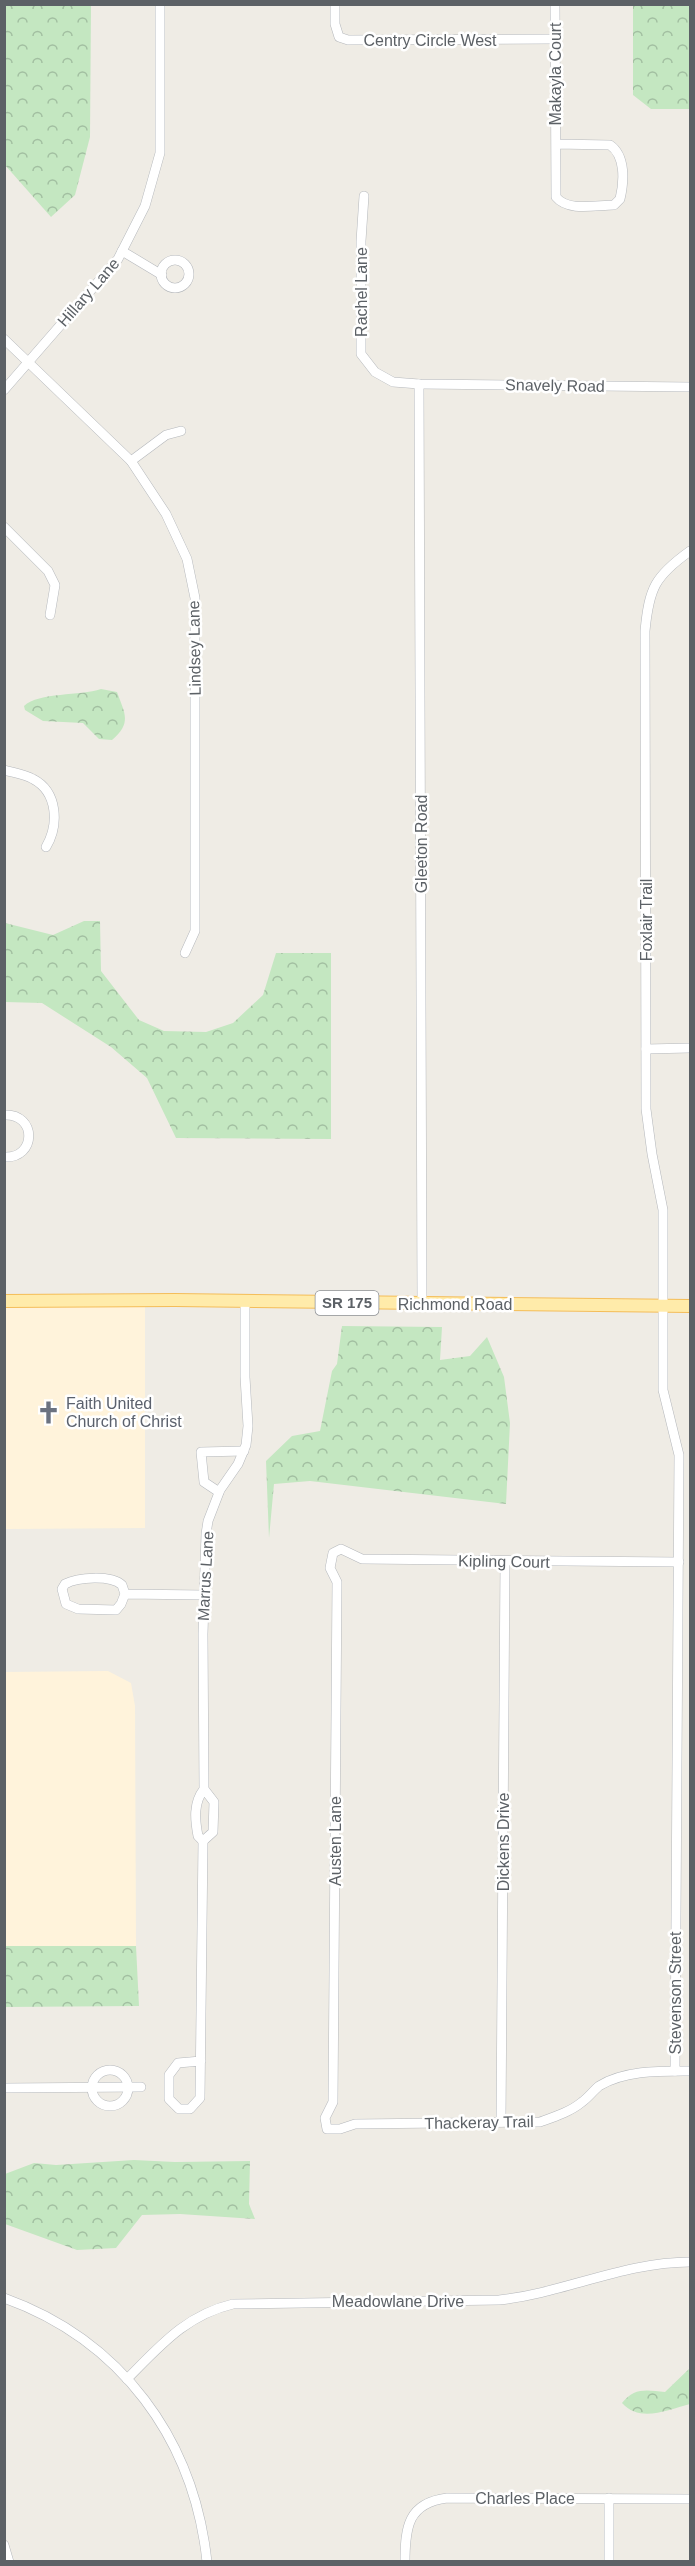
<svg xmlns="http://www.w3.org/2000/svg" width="695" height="2566" font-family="Arial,sans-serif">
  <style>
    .commercial { fill: #fff3db }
    .forest { fill: url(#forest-crowns) }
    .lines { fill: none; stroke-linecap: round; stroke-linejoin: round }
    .minor-casing { stroke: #b5b8bc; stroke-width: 10 }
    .major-casing { stroke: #f4bd59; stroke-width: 14 }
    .minor { stroke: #fff; stroke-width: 9 }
    .major { stroke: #ffebaa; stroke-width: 12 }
    .labels { text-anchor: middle; stroke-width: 5; stroke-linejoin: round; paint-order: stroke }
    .shield { fill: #fff; stroke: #8d9094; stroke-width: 1.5 }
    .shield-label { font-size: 15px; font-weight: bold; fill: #5c6166 }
    .street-label { font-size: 16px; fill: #5c6166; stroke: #fff }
    .worship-label { font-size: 16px; fill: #5b616d; stroke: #fff; text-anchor: start }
  </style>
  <defs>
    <pattern id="forest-crowns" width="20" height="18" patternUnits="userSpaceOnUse" patternTransform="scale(1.5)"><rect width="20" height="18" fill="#c4e7c1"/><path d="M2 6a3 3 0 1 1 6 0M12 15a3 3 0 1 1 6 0" fill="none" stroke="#a2bfa1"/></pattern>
  </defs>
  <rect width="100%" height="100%" fill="#efece5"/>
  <g class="commercial">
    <path d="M 145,1300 L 145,1528 L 5,1529 L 4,1301 Z"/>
    <path d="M 108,1671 L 131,1683 L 135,1706 L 136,1946 L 5,1946 L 4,1672 Z"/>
  </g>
  <g class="forest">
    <path d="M 4,5 L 91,5 L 90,137 L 75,195 L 51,217 L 5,165 Z"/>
    <path d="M 633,5 L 690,5 L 690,109 L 651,109 L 633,95 Z"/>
    <path d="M 101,689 L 117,692 C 125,714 132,723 112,740 L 99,739 L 83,723 L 43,721 L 25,710 L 24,706 C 39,692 80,696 101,689 Z"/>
    <path d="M 84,921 L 100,921 L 101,971 L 139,1020 L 164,1031 L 206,1032 L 233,1023 L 263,995 L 276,953 L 331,953 L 331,1139 L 176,1138 L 147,1078 L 111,1047 L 42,1003 L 5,1002 L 5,923 L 53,935 Z"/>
    <path d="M 342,1326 L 442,1327 L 440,1360 L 470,1356 L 487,1337 L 504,1377 L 510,1423 L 506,1504 L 310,1481 L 274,1484 L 269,1538 L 266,1461 L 292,1436 L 320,1431 L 332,1371 L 337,1364 Z"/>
    <path d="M 5,1946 L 136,1946 L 139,2006 L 5,2007 Z"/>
    <path d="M 134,2160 L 175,2162 L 250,2161 L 249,2204 L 255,2219 L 180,2214 L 142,2215 L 116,2248 L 77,2250 L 5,2224 L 5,2174 L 34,2163 L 56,2165 Z"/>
    <path d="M 690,2368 L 690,2404 C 667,2410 640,2423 622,2403 C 634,2387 647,2390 665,2392 Z"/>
  </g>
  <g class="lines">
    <defs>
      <g id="minor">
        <path d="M 335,4 L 335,24 L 339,37 L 348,40 L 555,39"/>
        <path d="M 555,4 C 555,69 556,133 556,197 C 568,212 596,205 614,205 L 620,199 C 624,182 626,156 610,145 L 556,144"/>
        <path d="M 364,196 L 361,241 L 361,354 L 375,372 L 393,382 L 419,384 L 690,387"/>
        <path d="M 122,251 L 162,275"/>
        <circle cx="175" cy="274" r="14"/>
        <path d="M 4,339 L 131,461 L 166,514 L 187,559 L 195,598 L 195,931 L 185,953"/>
        <path d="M 419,384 L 422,1304"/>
        <path d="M 4,390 L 118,259 L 145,206 L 160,153 L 160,4"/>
        <path d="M 131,461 L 166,435 L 181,431"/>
        <path d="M 4,527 L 48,571 L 55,585 L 50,615"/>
        <path d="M 4,770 C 14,773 24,774 33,779 C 58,792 59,825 46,847"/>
        <path d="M 646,1049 L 690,1048"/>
        <path d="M 4,1115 C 37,1113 37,1159 4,1157"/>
        <path d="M 219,1492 L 204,1482 L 201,1452 L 244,1451"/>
        <path d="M 679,1562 L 362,1559 L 341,1549 L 333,1553 L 330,1568 L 337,1582 L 333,2102 L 325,2118 L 327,2129 L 340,2129 L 355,2124 L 540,2122 C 554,2117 570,2112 582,2102 C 588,2098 593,2091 599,2086 C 625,2070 661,2071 690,2071"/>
        <path d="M 125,1594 L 121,1604 L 116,1610 L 78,1609 L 66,1604 L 62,1589 L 65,1584 C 78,1577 111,1575 122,1585 L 125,1594 L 204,1595"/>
        <path d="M 204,1789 L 214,1802 L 213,1832 L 203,1841 L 198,1836 C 195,1820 193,1803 204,1789 L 203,1634 L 206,1534 L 208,1521 L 220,1490 L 238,1464 L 246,1445 L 248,1426 L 245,1377 L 245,1302"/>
        <path d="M 201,2061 L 178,2063 L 169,2075 L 169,2099 L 179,2109 L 190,2109 L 200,2098 L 203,1841"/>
        <circle cx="110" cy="2088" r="18"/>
        <path d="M 675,2071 L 679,1455 L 663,1390 L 663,1210 L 652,1154 L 646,1109 L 645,631 C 649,588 655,576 690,551"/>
        <path d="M 4,2088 L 141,2087"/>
        <path d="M 501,2122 L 505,1561"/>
        <path d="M 4,2298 C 121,2340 194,2439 207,2562"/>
        <path d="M 127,2379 C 160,2346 186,2315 233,2304 L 499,2300 C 564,2293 624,2262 690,2262"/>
        <path d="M 4,2545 L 9,2562"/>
        <path d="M 405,2562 C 405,2527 408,2503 447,2498 L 690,2499"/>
        <path d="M 609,2562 L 609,2498"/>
      </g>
      <path id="major" d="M 4,1301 L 175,1300 L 690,1306"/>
    </defs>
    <use href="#minor" class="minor-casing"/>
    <use href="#major" class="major-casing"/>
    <use href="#minor" class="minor"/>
    <use href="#major" class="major"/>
  </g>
  <defs>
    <symbol id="church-bare" viewBox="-9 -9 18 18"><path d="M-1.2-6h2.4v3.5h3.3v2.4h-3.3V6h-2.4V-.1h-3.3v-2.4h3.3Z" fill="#6b7280" stroke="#fff" stroke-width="2.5" paint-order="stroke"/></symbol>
  </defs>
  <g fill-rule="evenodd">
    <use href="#church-bare" x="32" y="1396" width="33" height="33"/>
  </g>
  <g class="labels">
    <rect class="shield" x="315.5" y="1291" width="63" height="24" rx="4.5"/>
    <g class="shield-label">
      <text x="347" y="1308">SR 175</text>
    </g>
    <g class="street-label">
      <text x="430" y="46">Centry Circle West</text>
      <text transform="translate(555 74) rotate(-90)" y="6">Makayla Court</text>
      <text transform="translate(88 292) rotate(-49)" y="6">Hillary Lane</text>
      <text transform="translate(361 292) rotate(-90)" y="6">Rachel Lane</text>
      <text transform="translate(555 385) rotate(1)" y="6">Snavely Road</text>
      <text transform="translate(194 648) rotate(-91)" y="6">Lindsey Lane</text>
      <text transform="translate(421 844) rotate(-90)" y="6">Gleeton Road</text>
      <text transform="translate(646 920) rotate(-90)" y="6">Foxlair Trail</text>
      <text x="455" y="1310">Richmond Road</text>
      <text transform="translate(504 1561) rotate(1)" y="6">Kipling Court</text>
      <text transform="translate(205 1576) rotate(-87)" y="6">Marrus Lane</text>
      <text transform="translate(335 1841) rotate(-90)" y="6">Austen Lane</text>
      <text transform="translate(503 1842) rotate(-90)" y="6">Dickens Drive</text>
      <text transform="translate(675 1993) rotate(-90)" y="6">Stevenson Street</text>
      <text transform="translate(479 2122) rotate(-1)" y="6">Thackeray Trail</text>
      <text x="398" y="2307">Meadowlane Drive</text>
      <text x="525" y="2504">Charles Place</text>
    </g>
    <g class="worship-label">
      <text x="66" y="1409">Faith United<tspan x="66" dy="18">Church of Christ</tspan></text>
    </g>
  </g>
  <rect width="695" height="2566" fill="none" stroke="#5c6166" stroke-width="12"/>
</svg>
